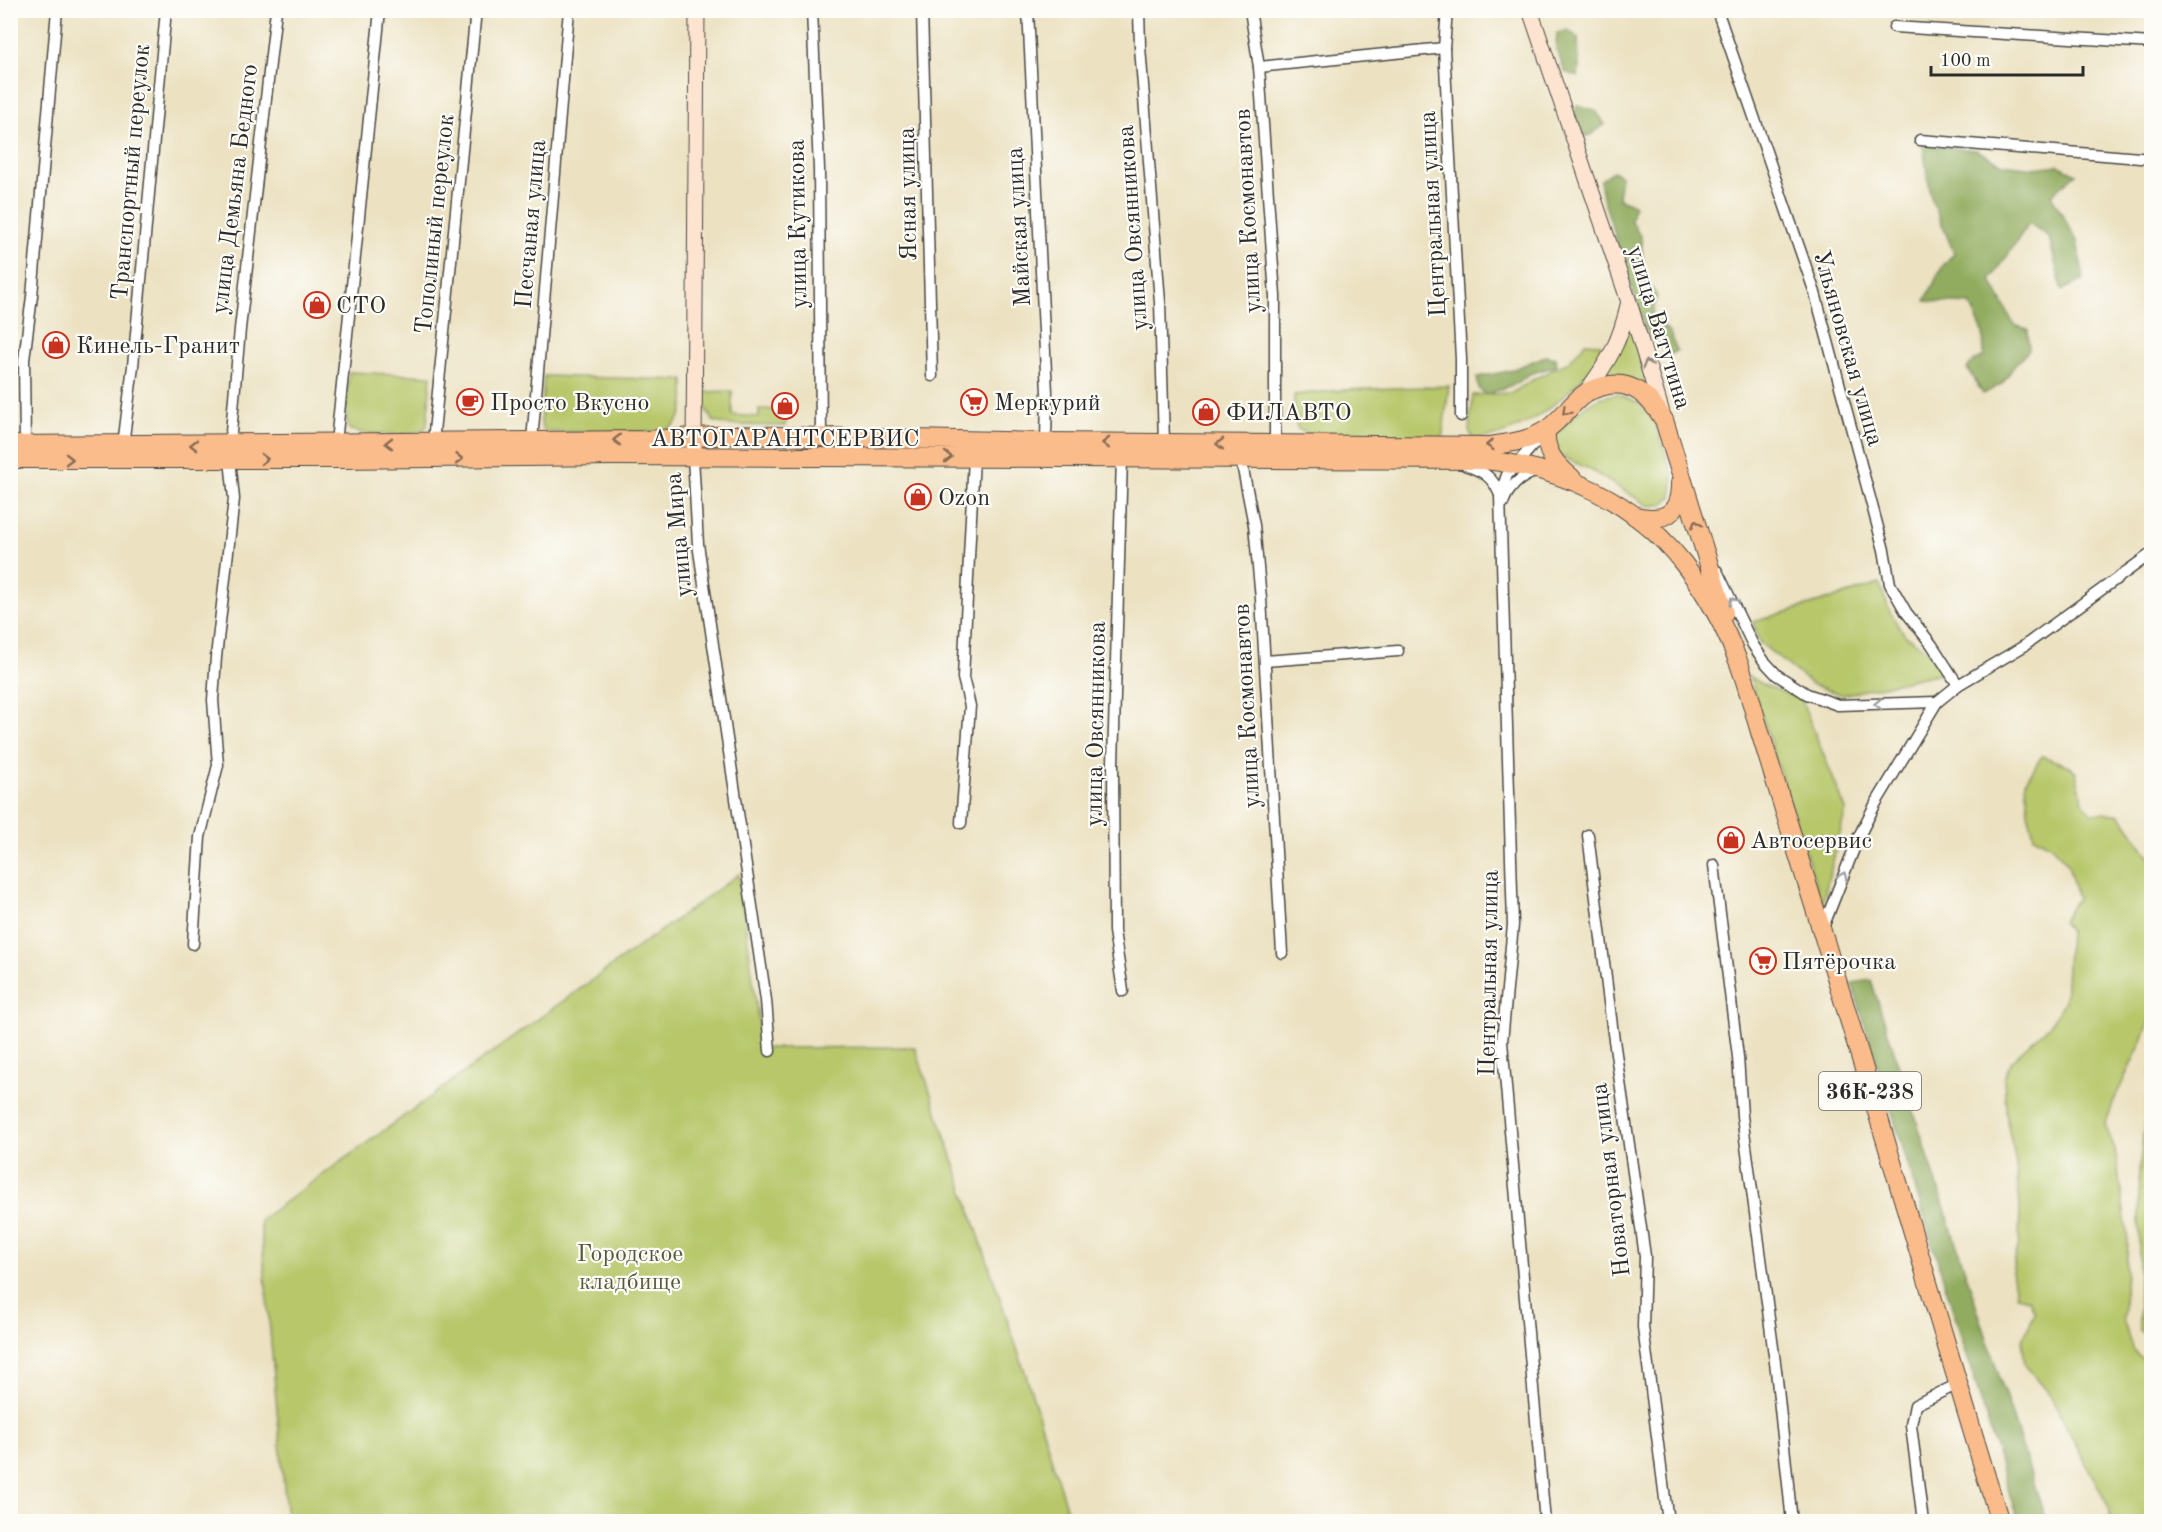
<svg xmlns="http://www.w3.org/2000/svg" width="2162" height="1532" font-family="'Old Standard TT',serif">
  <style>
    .green { fill: #b7c76a; stroke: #71794a; stroke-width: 1.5 }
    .forest { fill: #91ac5e; stroke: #5e6c44; stroke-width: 1.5 }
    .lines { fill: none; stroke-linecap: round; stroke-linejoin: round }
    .street-casing { stroke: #484642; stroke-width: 13 }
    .secondary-casing { stroke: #484642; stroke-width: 17 }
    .primary-casing { stroke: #484642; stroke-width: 20 }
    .street { stroke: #fff; stroke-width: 10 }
    .secondary { stroke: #fde4d1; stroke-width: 15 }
    .primary { stroke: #fabc8b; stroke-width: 18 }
    .oneway { stroke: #94887e }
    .oneway2 { stroke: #886c56 }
    .oneway3 { stroke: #a0a0a0 }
    .labels { text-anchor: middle; stroke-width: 4.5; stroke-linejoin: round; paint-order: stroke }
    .shield { fill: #fdfcf7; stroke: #6a6a68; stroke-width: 1.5 }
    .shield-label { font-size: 22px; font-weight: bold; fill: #2b2b2b }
    .street-label { font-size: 24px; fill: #2b2b2b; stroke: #fdfcf7 }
    .poi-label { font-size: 24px; fill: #2b2b2b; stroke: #fdfcf7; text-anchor: start }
    .park-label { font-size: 24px; fill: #555a3e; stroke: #fdfcf7 }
  </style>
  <rect width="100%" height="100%" fill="#fdfcf7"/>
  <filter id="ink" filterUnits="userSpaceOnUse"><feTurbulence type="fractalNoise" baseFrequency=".0167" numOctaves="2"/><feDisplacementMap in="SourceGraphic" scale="12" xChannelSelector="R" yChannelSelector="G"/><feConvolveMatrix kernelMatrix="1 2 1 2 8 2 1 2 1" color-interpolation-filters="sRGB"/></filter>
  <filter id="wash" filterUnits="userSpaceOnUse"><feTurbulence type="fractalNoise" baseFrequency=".008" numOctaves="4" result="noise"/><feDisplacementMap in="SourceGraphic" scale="24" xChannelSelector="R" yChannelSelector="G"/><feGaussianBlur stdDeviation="1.35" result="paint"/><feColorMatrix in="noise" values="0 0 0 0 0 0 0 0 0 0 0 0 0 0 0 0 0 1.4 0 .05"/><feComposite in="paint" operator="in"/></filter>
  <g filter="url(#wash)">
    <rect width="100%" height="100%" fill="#ece2c2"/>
    <g class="green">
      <path d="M 1630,325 L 1651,390 C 1631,375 1623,378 1600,382 Z"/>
      <path d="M 1585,343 L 1601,344 C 1601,348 1602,354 1600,358 C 1598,364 1589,370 1585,375 C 1556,406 1518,437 1474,439 L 1469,431 L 1473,395 L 1512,393 L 1536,378 L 1569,362 Z"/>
      <path d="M 349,372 L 431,376 L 427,426 C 416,438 364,435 349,429 L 346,415 Z"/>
      <path d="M 544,376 L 684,380 C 685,401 686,422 663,432 L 547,432 L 542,429 L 541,422 Z"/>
      <path d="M 1449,386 L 1442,440 L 1309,435 L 1298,429 L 1294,419 L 1294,395 L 1343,390 Z"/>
      <path d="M 732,391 L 732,415 L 759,417 L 759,409 L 788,410 L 785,426 L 727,425 L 713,421 L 704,406 L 705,392 Z"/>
      <path d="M 1617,394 L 1640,404 L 1648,411 L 1656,425 L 1673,476 L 1672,497 L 1661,505 L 1649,506 L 1589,469 L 1562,457 L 1558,452 L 1555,440 L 1556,434 C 1575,414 1589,397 1617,394 Z"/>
      <path d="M 1880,584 L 1890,613 L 1905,635 L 1949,666 L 1940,673 L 1843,695 L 1813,685 L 1759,642 L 1753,622 Z"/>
      <path d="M 1749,676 L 1764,685 L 1801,699 L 1846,810 L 1822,904 Z"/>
      <path d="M 2042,756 L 2069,766 L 2076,773 L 2083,802 L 2091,813 L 2120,814 L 2151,859 L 2152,1013 L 2143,1039 L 2116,1096 L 2105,1125 L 2115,1149 L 2128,1240 L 2123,1320 L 2133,1350 L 2151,1367 L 2151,1521 L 2111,1521 L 2107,1503 L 2048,1392 L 2025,1365 L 2022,1340 L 2035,1313 L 2029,1299 L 2016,1296 L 2012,1271 L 2019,1243 L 2020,1206 L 2015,1158 L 2007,1122 L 2004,1078 L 2012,1060 L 2049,1026 L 2065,1001 L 2069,932 L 2062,921 L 2077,898 L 2068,864 L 2050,845 L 2034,836 L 2028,813 L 2026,781 Z"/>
      <path d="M 739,874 L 762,1048 L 915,1047 L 1030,1387 L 1070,1521 L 287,1521 L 260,1220 Z"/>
      <path d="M 2151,1069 L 2151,1341 L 2139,1330 L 2139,1171 Z"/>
    </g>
    <g class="forest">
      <path d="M 1568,30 L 1578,38 L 1579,66 L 1578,77 L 1565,72 L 1556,48 L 1557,33 Z"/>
      <path d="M 1577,106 L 1595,110 L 1605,124 L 1591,135 L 1576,138 L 1571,125 Z"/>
      <path d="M 1923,145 L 1976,150 L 2003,164 L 2034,168 L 2058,165 L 2076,174 L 2051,195 L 2077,241 L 2084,280 L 2062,290 L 2049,237 L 2029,223 L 1991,280 L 2014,325 L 2028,329 L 2029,350 L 2014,366 L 2002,384 L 1983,394 L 1967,368 L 1974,361 L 1984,356 L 1983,332 L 1970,304 L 1925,301 L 1942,267 L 1954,253 L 1931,198 Z"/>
      <path d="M 1613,171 L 1621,176 L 1618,198 L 1634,205 L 1631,220 L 1641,238 L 1645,278 L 1657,296 L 1652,315 L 1670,333 L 1677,351 L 1667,357 L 1662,347 L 1646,331 L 1604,201 L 1600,181 Z"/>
      <path d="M 1545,356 L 1555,358 L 1556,366 L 1529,374 L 1517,383 L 1486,395 L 1479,389 L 1477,377 L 1509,371 Z"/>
      <path d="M 1871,980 L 2046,1521 L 2018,1521 L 1852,983 Z"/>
    </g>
  </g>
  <g filter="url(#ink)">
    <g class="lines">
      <defs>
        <g id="street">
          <path d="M 812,10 L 819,169 L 821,436"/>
          <path d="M 922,10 L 932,376"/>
          <path d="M 1028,10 L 1047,392 L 1046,442"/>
          <path d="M 1139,10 L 1140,47 L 1160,302 L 1164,443"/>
          <path d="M 1250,10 L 1259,67 L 1275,296 L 1275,445"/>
          <path d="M 1447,10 L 1444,48 L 1461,359 L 1461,416"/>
          <path d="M 1717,10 L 1815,293 L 1884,550 L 1890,584 L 1906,612 L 1932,645 L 1958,685"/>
          <path d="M 1894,27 L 2152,43"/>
          <path d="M 1259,67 L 1444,48"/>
          <path d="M 1920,140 L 2152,159"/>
          <path d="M 1540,437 L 1507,475 L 1500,495 L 1513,925 L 1502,1042 L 1545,1522"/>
          <path d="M 532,441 L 569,10"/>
          <path d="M 433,442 L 476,10"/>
          <path d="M 336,443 L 380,10"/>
          <path d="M 230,444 L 240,329 L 276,10"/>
          <path d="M 123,445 L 133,366 L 166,10"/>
          <path d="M 25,446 L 24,360 L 32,296 L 57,10"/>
          <path d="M 693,457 L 698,544 L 766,1000 L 770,1051"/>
          <path d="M 1122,458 L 1113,763 L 1114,931 L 1123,991"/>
          <path d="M 1241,459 L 1254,525 L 1261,599 L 1282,953"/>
          <path d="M 1465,465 C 1483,471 1493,477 1500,495"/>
          <path d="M 1503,503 C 1509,486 1521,476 1538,471"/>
          <path d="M 1717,571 L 1753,645 L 1764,661 L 1777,675 L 1807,694 L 1838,705 L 1937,702"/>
          <path d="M 1265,661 L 1398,651"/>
          <path d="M 961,823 L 970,706 L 963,678 L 974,457"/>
          <path d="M 1588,835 L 1612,1026 L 1645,1256 L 1643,1327 L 1668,1522"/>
          <path d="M 1714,865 L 1738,1057 L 1742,1116 L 1776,1370 L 1792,1522"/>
          <path d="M 1822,930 L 1859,836 L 1876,803 L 1937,702 L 1958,685 L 2024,646 L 2152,553"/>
          <path d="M 193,944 L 200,837 L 218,765 L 213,700 L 216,657 L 234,499 L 230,459"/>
          <path d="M 1923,1522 L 1911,1425 L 1915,1405 L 1958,1384"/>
        </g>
        <g id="secondary">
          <path d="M 1530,10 L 1629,302 L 1662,413"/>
          <path d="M 1586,392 C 1608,362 1620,343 1628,305"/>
          <path d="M 694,448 L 697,10"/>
        </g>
        <g id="primary">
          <path d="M 1546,430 C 1544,452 1556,465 1572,478"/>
          <path d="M 10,445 L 645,440 L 732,435 L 1046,442 L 1489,446 C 1508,443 1530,441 1546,430 C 1560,421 1570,405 1583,395 C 1589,390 1597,388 1604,386 C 1633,379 1650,398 1664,420 L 1724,613"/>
          <path d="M 10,459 L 341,459 L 614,456 L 1484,460 C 1562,468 1634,500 1683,563 C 1706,592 1725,627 1738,661 C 1747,684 1753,709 1760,732 C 1773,774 1786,816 1799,858 C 1869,1078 1932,1301 2000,1522"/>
          <path d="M 1635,516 C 1665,522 1680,515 1680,483"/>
        </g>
      </defs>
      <use href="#street" class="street-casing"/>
      <use href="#secondary" class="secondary-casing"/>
      <use href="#primary" class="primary-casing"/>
      <use href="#street" class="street"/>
      <use href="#secondary" class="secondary"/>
      <use href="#primary" class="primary"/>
    </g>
    <defs><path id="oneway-chevron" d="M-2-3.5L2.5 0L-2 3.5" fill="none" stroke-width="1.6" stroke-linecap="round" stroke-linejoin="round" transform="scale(1.5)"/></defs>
    <use class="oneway" href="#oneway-chevron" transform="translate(1647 364) rotate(-107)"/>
    <g class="oneway2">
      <use href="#oneway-chevron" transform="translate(1566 411) rotate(136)"/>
      <use href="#oneway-chevron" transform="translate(617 440) rotate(180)"/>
      <use href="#oneway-chevron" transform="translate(389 443) rotate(180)"/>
      <use href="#oneway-chevron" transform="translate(1106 443) rotate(-179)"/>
      <use href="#oneway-chevron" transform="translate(1220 444) rotate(-179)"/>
      <use href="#oneway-chevron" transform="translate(194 445) rotate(180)"/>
      <use href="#oneway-chevron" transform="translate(1490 445) rotate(176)"/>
      <use href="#oneway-chevron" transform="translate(948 457)"/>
      <use href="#oneway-chevron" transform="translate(69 459)"/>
      <use href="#oneway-chevron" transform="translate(264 459)"/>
      <use href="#oneway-chevron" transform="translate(459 459)"/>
      <use href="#oneway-chevron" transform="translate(1696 524) rotate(-107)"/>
    </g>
    <g class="oneway3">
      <use href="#oneway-chevron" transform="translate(1733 601) rotate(-115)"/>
      <use href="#oneway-chevron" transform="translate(1878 704) rotate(178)"/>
      <use href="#oneway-chevron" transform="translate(1843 876) rotate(-68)"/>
    </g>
  </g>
  <defs>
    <symbol id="shop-ring" viewBox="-11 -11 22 22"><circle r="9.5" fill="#fdfcf7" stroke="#c8321e" stroke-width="1.5"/><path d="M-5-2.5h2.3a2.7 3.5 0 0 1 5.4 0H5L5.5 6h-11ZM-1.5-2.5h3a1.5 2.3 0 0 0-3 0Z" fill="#c8321e"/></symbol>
    <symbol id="cafe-ring" viewBox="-11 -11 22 22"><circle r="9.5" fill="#fdfcf7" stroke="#c8321e" stroke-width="1.5"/><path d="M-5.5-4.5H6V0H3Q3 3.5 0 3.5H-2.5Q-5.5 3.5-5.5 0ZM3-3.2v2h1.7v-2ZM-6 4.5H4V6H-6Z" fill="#c8321e"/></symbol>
    <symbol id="supermarket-ring" viewBox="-11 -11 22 22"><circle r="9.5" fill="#fdfcf7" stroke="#c8321e" stroke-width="1.5"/><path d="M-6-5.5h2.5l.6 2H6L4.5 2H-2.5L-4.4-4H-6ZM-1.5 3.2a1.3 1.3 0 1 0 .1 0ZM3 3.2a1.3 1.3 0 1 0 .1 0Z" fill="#c8321e"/></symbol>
  </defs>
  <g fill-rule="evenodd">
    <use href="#shop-ring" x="302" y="290" width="30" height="30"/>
    <use href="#shop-ring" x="41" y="330" width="30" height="30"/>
    <use href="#cafe-ring" x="455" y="387" width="30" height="30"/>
    <use href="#supermarket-ring" x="959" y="387" width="30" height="30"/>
    <use href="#shop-ring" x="770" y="391" width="30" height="30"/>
    <use href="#shop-ring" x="1191" y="397" width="30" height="30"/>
    <use href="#shop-ring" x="903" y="482" width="30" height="30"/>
    <use href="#shop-ring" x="1716" y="825" width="30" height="30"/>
    <use href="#supermarket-ring" x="1748" y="946" width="30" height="30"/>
  </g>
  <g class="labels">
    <rect class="shield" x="1819" y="1072" width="102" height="38" rx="4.5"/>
    <g class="shield-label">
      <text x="1870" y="1099">36К-238</text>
    </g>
    <g class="street-label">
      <text transform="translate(130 172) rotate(-85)" y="8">Транспортный переулок</text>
      <text transform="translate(234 189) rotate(-83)" y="8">улица Демьяна Бедного</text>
      <text transform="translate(907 194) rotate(-91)" y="8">Ясная улица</text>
      <text transform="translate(1247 211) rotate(-93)" y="8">улица Космонавтов</text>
      <text transform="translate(1432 214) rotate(-93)" y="8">Центральная улица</text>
      <text transform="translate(434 224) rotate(-84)" y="8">Тополиный переулок</text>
      <text transform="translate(530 224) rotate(-85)" y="8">Песчаная улица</text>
      <text transform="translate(797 224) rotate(-91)" y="8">улица Кутикова</text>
      <text transform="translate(1018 227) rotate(-93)" y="8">Майская улица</text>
      <text transform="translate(1132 228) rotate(-94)" y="8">улица Овсянникова</text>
      <text transform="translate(1660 327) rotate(73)" y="8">улица Ватутина</text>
      <text transform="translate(1849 348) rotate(74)" y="8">Ульяновская улица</text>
      <text transform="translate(678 535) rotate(-95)" y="8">улица Мира</text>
      <text transform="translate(1246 706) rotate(-93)" y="8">улица Космонавтов</text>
      <text transform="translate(1095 724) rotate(-89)" y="8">улица Овсянникова</text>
      <text transform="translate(1488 973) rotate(-89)" y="8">Центральная улица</text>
      <text transform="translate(1610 1180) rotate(-97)" y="8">Новаторная улица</text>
    </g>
    <g class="poi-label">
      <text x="336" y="313">СТО</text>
      <text x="76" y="353">Кинель-Гранит</text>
      <text x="490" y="410">Просто Вкусно</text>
      <text x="994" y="410">Меркурий</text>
      <text x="1226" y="420">ФИЛАВТО</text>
      <text x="785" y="446" text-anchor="middle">АВТОГАРАНТСЕРВИС</text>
      <text x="938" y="505">Ozon</text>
      <text x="1750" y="848">Автосервис</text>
      <text x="1782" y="969">Пятёрочка</text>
    </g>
    <g class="park-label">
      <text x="630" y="1261">Городское<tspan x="630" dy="28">кладбище</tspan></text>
    </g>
  </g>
  <rect width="2162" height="1532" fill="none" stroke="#fdfcf7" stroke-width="36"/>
  <path d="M1931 66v9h152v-9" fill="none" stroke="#2b2b2b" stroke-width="3"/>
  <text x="1940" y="66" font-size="18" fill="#2b2b2b" stroke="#fdfcf7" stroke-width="4.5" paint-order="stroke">100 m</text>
</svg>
